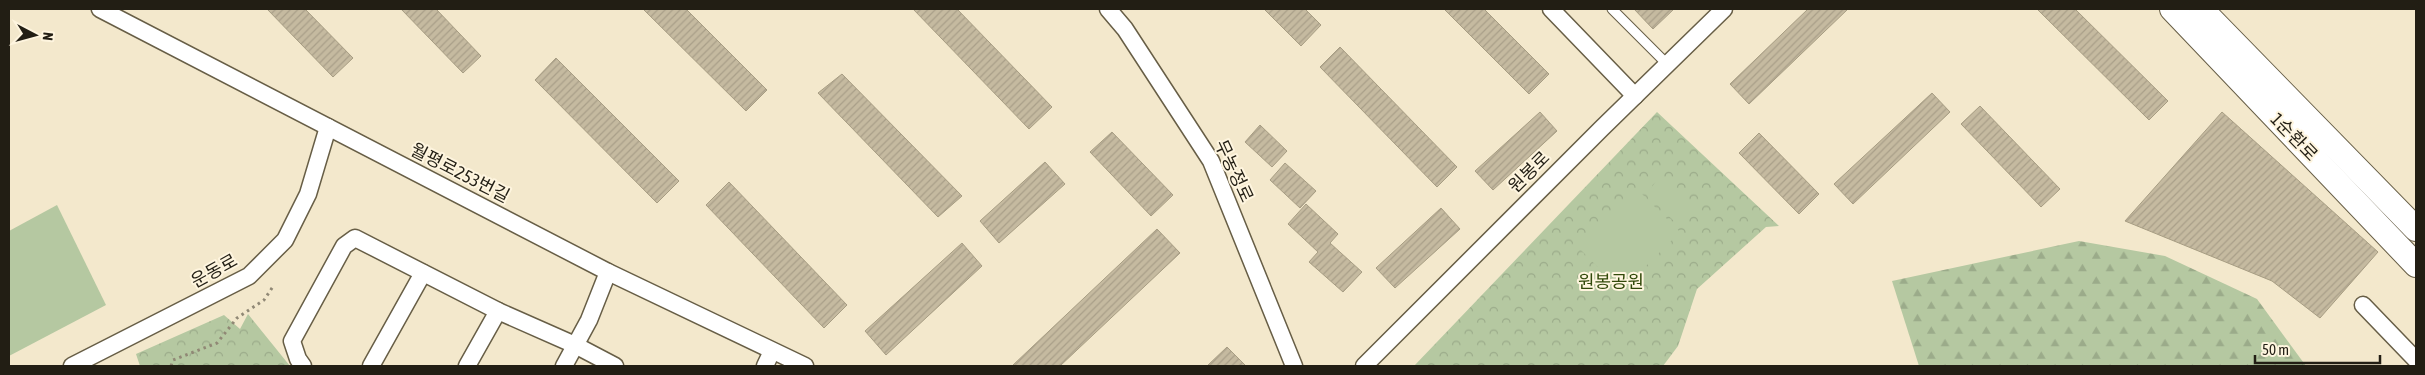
<svg xmlns="http://www.w3.org/2000/svg" width="2425" height="375" font-family="'Asap Condensed','Noto Sans KR',sans-serif">
  <style>
    .forest { fill: url(#forest-firs) }
    .park { fill: url(#park-crowns) }
    .pitch { fill: #b5c8a1 }
    .building { fill: url(#building-hatch); stroke: #a79d83 }
    .lines { fill: none; stroke-linecap: round; stroke-linejoin: round }
    .lane-casing { stroke: #675e46; stroke-width: 11 }
    .street-casing { stroke: #675e46; stroke-width: 19 }
    .secondary-casing { stroke: #675e46; stroke-width: 26 }
    .path { stroke: #908875; stroke-width: 3; stroke-dasharray: 2.5 4; stroke-linecap: butt }
    .lane { stroke: #fff; stroke-width: 9 }
    .street { stroke: #fff; stroke-width: 16 }
    .secondary { stroke: #fff; stroke-width: 24 }
    .labels { text-anchor: middle; stroke-width: 4; stroke-linejoin: round; paint-order: stroke }
    .street-label { font-size: 18px; fill: #221e14; stroke: #fef5df }
    .park-label { font-size: 18px; fill: #31490a; stroke: #fef5df }
  </style>
  <defs>
    <pattern id="forest-firs" width="22" height="20" patternUnits="userSpaceOnUse" patternTransform="scale(1.25)"><rect width="22" height="20" fill="#b5c8a1"/><path d="M5 1l3.5 6h-7zM16 11l3.5 6h-7z" fill="#9bab8a"/></pattern>
    <pattern id="park-crowns" width="20" height="18" patternUnits="userSpaceOnUse" patternTransform="scale(1.25)"><rect width="20" height="18" fill="#b5c8a1"/><path d="M2 6a3 3 0 1 1 6 0M12 15a3 3 0 1 1 6 0" fill="none" stroke="#9bab8a"/></pattern>
    <pattern id="building-hatch" width="6" height="6" patternUnits="userSpaceOnUse" patternTransform="scale(1.25)"><rect width="6" height="6" fill="#c5baa0"/><path d="M-1 1l2-2M0 6l6-6M5 7l2-2" fill="none" stroke="#a99f89"/></pattern>
  </defs>
  <rect width="100%" height="100%" fill="#f3e8cc"/>
  <path class="forest" d="M 2079,241 L 2165,256 L 2257,299 L 2306,366 L 1919,366 L 1892,281 Z"/>
  <g class="park">
    <path d="M 1657,112 L 1779,226 L 1766,227 L 1697,289 L 1678,346 L 1663,366 L 1414,366 Z"/>
    <path d="M 248,314 L 290,366 L 140,366 L 136,354 L 224,315 L 240,329 Z"/>
  </g>
  <g class="pitch">
    <path d="M 1661,175 L 1693,207 L 1678,225 L 1646,194 Z"/>
    <path d="M 1637,189 L 1680,232 L 1621,291 L 1578,247 Z"/>
    <path d="M 57,205 L 106,305 L 9,356 L 9,231 Z"/>
  </g>
  <g class="building">
    <path d="M 267,9 L 305,9 L 353,58 L 333,77 Z"/>
    <path d="M 401,9 L 436,9 L 481,56 L 463,73 Z"/>
    <path d="M 643,9 L 686,9 L 767,90 L 746,111 Z"/>
    <path d="M 913,9 L 957,9 L 1052,107 L 1029,129 Z"/>
    <path d="M 1264,9 L 1305,9 L 1321,25 L 1301,46 Z"/>
    <path d="M 1444,9 L 1484,9 L 1549,74 L 1529,94 Z"/>
    <path d="M 1634,9 L 1674,9 L 1653,29 Z"/>
    <path d="M 1808,9 L 1848,9 L 1749,104 L 1730,84 Z"/>
    <path d="M 2037,9 L 2075,9 L 2168,101 L 2149,120 Z"/>
    <path d="M 1340,47 L 1457,167 L 1437,187 L 1320,67 Z"/>
    <path d="M 556,58 L 679,181 L 657,203 L 535,80 Z"/>
    <path d="M 842,74 L 962,196 L 938,217 L 818,93 Z"/>
    <path d="M 1932,93 L 1950,112 L 1853,204 L 1834,184 Z"/>
    <path d="M 1980,106 L 2060,189 L 2041,207 L 1961,124 Z"/>
    <path d="M 1540,112 L 1557,131 L 1493,190 L 1475,171 Z"/>
    <path d="M 2222,112 L 2378,252 L 2320,318 L 2272,281 L 2125,221 Z"/>
    <path d="M 1260,125 L 1287,151 L 1272,167 L 1245,142 Z"/>
    <path d="M 1112,132 L 1173,195 L 1151,216 L 1090,152 Z"/>
    <path d="M 1759,133 L 1819,194 L 1799,214 L 1739,153 Z"/>
    <path d="M 1045,162 L 1065,184 L 999,243 L 980,221 Z"/>
    <path d="M 1285,163 L 1316,191 L 1300,208 L 1270,180 Z"/>
    <path d="M 729,182 L 847,305 L 824,328 L 706,205 Z"/>
    <path d="M 1306,204 L 1338,234 L 1330,243 L 1362,272 L 1343,292 L 1309,262 L 1318,252 L 1288,224 Z"/>
    <path d="M 1441,208 L 1460,229 L 1395,288 L 1376,268 Z"/>
    <path d="M 1157,229 L 1180,253 L 1060,366 L 1012,366 Z"/>
    <path d="M 962,243 L 982,266 L 886,355 L 865,331 Z"/>
    <path d="M 1227,347 L 1246,366 L 1207,366 Z"/>
  </g>
  <g class="lines">
    <defs>
      <path id="lane" d="M 1612,9 L 1667,64"/>
      <g id="street">
        <path d="M 100,9 L 608,272 L 805,366"/>
        <path d="M 1108,9 L 1125,29 L 1211,161 L 1294,366"/>
        <path d="M 1551,9 L 1635,96"/>
        <path d="M 2363,305 L 2416,360"/>
        <path d="M 72,366 L 249,276 L 285,240 L 308,194 L 328,127"/>
        <path d="M 303,366 L 298,359 L 292,341 L 344,246 L 355,238 L 498,311 L 575,345 L 615,366"/>
        <path d="M 371,366 L 423,273"/>
        <path d="M 467,366 L 498,311"/>
        <path d="M 564,366 L 589,320 L 608,272"/>
        <path d="M 765,366 L 772,351"/>
        <path d="M 1364,366 L 1602,128 L 1724,9"/>
      </g>
      <g id="secondary">
        <path d="M 2172,9 L 2416,265"/>
        <path d="M 2201,9 L 2416,229"/>
      </g>
    </defs>
    <use href="#lane" class="lane-casing"/>
    <use href="#street" class="street-casing"/>
    <use href="#secondary" class="secondary-casing"/>
    <path class="path" d="M 171,366 L 173,360 L 217,343 L 237,318 L 264,300 L 274,285"/>
    <use href="#lane" class="lane"/>
    <use href="#street" class="street"/>
    <use href="#secondary" class="secondary"/>
  </g>
  <g class="labels">
    <g class="street-label">
      <text transform="translate(2294 137) rotate(46)" y="6">1순환로</text>
      <text transform="translate(1234 171) rotate(65)" y="6">무농정로</text>
      <text transform="translate(1529 172) rotate(-45)" y="6">원봉로</text>
      <text transform="translate(460 173) rotate(27)" y="6">월평로253번길</text>
      <text transform="translate(214 271) rotate(-29)" y="6">운동로</text>
    </g>
    <g class="park-label">
      <text x="1611" y="288">원봉공원</text>
    </g>
  </g>
  <rect width="2425" height="375" fill="none" stroke="#221e14" stroke-width="20"/>
  <g transform="translate(35 35) rotate(96)" stroke="#fef5df" stroke-width="4" paint-order="stroke">
  <path d="M0-4L9 19L0 12L-9 19Z" fill="#221e14"/>
  <text y="-8" font-size="14" font-weight="bold" text-anchor="middle" fill="#221e14">N</text>
  </g>
  <path d="M2255 355v8h125v-8" fill="none" stroke="#221e14" stroke-width="2.5"/>
  <text x="2262" y="355" font-size="15" fill="#221e14" stroke="#fef5df" stroke-width="4" paint-order="stroke">50 m</text>
</svg>
